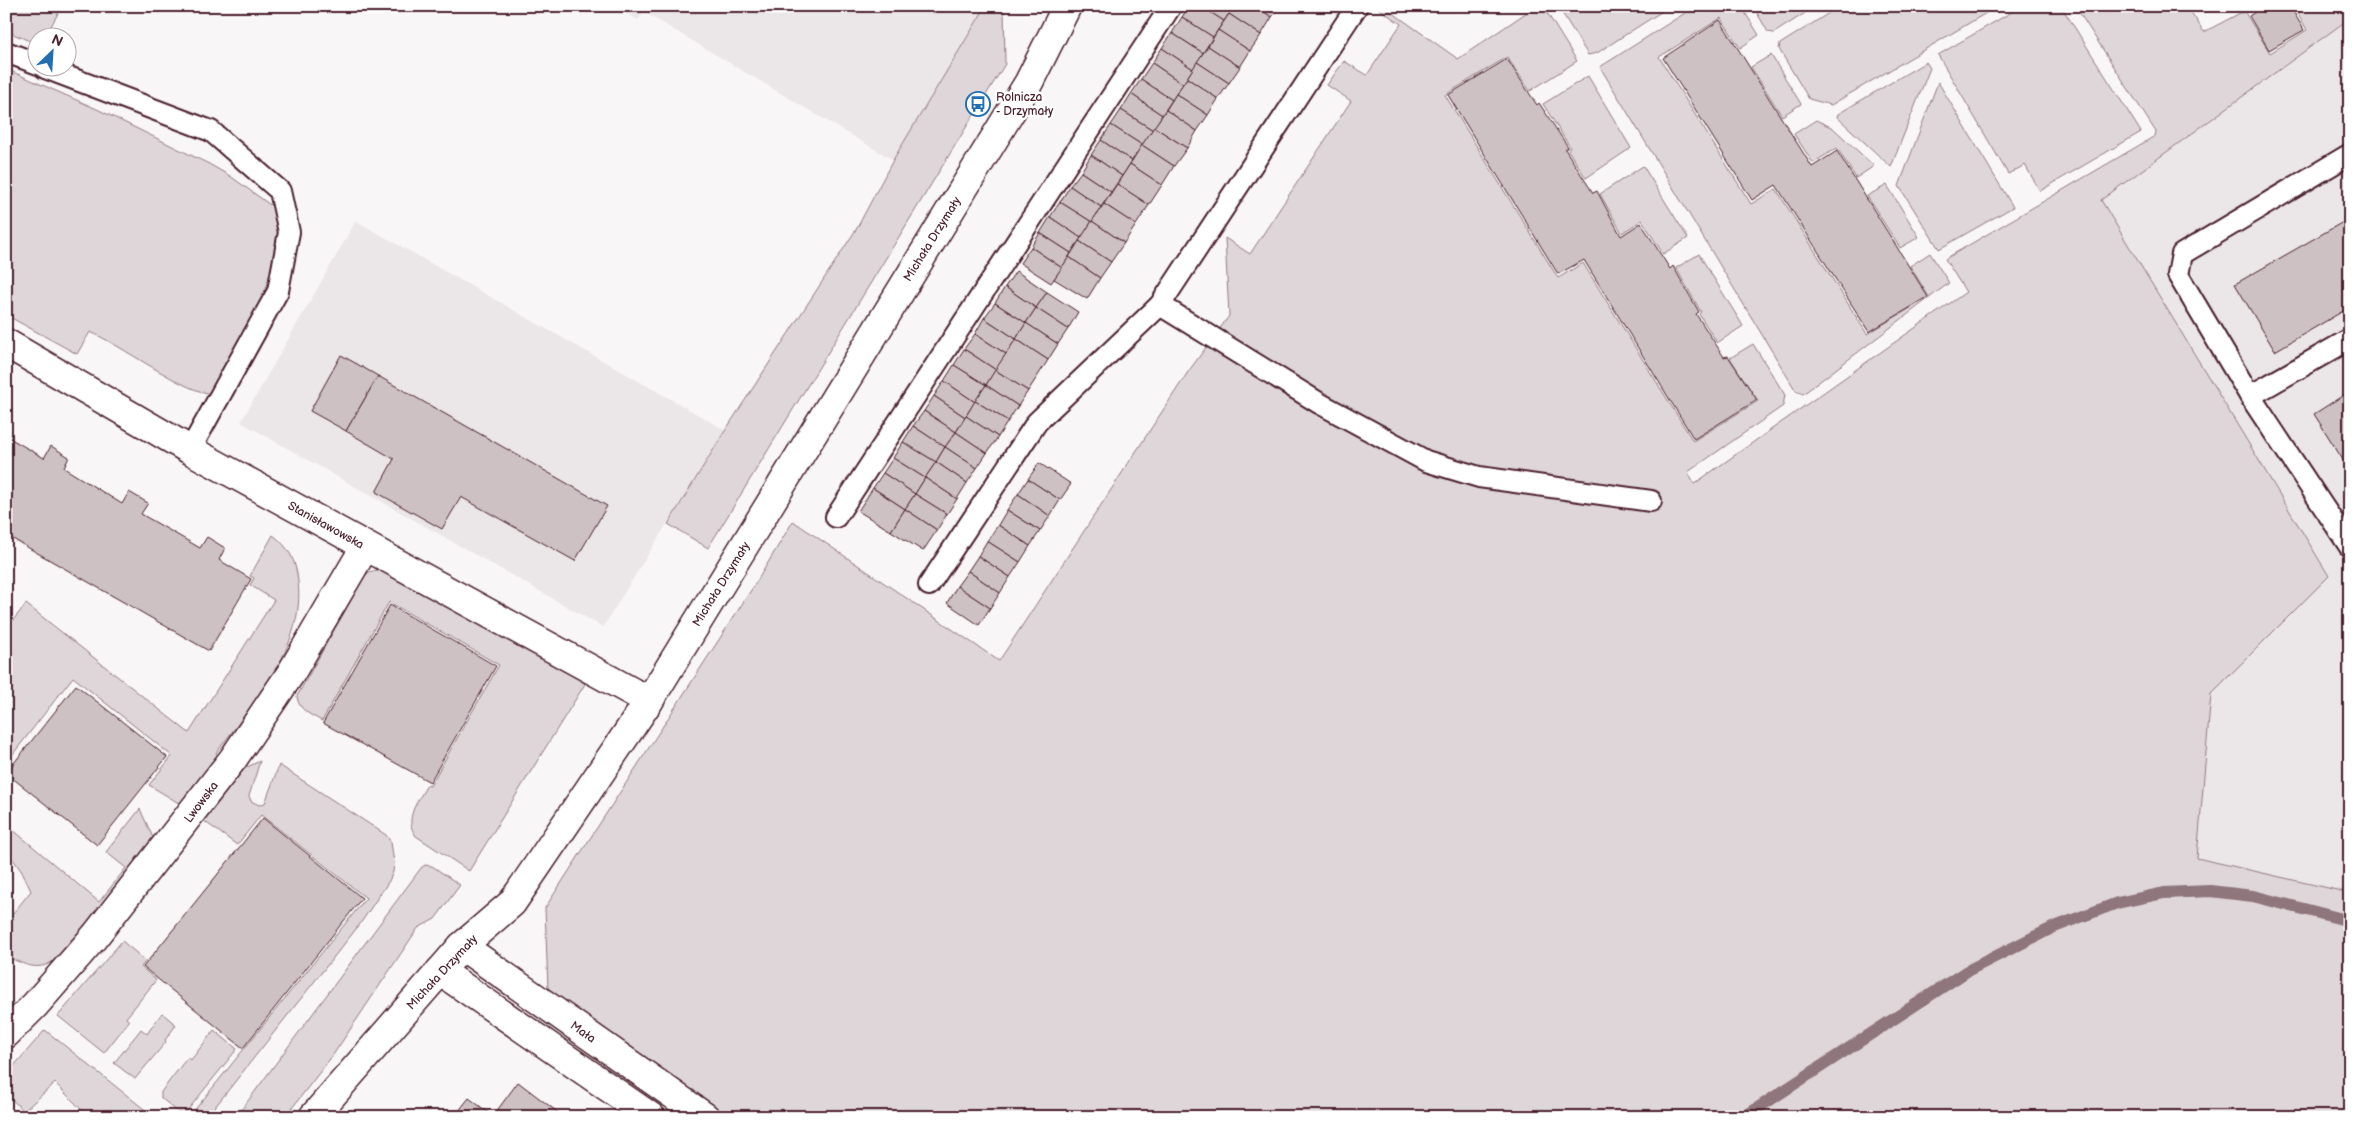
<svg xmlns="http://www.w3.org/2000/svg" width="2356" height="1123" font-family="'Balsamiq Sans',sans-serif">
  <style>
    .built { fill: #ebe6e8 }
    .green { fill: #ded6d9; stroke: #947a82 }
    .lines { fill: none; stroke-linecap: round; stroke-linejoin: round }
    .stream { stroke: #8f747b; stroke-width: 12 }
    .building { fill: #cdc1c4; stroke: #4a1f2b }
    .service-casing { stroke: #4a1f2b; stroke-width: 24 }
    .minor-casing { stroke: #4a1f2b; stroke-width: 31 }
    .service { stroke: #fff; stroke-width: 20 }
    .minor { stroke: #fff; stroke-width: 28 }
    .labels { text-anchor: middle; stroke-width: 5; stroke-linejoin: round; paint-order: stroke }
    .poi-label { font-size: 12px; fill: #4a1f2b; stroke: #fff; text-anchor: start }
    .street-label { font-size: 12px; fill: #4a1f2b; stroke: #fff }
  </style>
  <rect width="100%" height="100%" fill="#f8f6f7"/>
  <filter id="ink" filterUnits="userSpaceOnUse"><feTurbulence type="fractalNoise" baseFrequency=".02" numOctaves="2"/><feDisplacementMap in="SourceGraphic" scale="10" xChannelSelector="R" yChannelSelector="G"/><feConvolveMatrix kernelMatrix="1 2 1 2 8 2 1 2 1" color-interpolation-filters="sRGB"/></filter>
  <g filter="url(#ink)">
    <g class="built">
      <path d="M 614,6 L 986,6 L 893,160 L 644,12 L 638,20 Z"/>
      <path d="M 2350,18 L 2350,893 L 2197,858 L 2211,694 L 2329,576 L 2101,200 Z"/>
      <path d="M 356,221 L 725,430 L 603,627 L 241,422 Z"/>
    </g>
    <g class="green">
      <path d="M 6,6 L 62,6 L 45,37 L 38,38 L 37,44 L 6,31 Z"/>
      <path d="M 986,6 L 1004,8 L 1005,64 L 708,548 L 668,524 L 723,434 L 857,228 L 893,160 Z"/>
      <path d="M 1380,6 L 1383,6 L 1458,59 L 1536,6 L 1544,8 L 1577,61 L 1530,91 L 1507,57 L 1445,95 L 1558,278 L 1583,263 L 1693,441 L 1758,401 L 1730,358 L 1753,344 L 1785,395 L 1783,406 L 1688,472 L 1694,484 L 1966,292 L 1945,259 L 2155,136 L 2156,132 L 2075,6 L 2187,6 L 2204,32 L 2244,11 L 2270,53 L 2307,30 L 2294,6 L 2350,6 L 2350,18 L 2101,200 L 2329,576 L 2211,694 L 2197,858 L 2350,893 L 2350,1117 L 731,1117 L 548,989 L 545,908 L 757,581 L 793,521 L 999,661 L 1188,372 L 1229,316 L 1225,238 L 1250,254 L 1351,101 L 1327,85 L 1344,61 L 1367,75 L 1401,24 L 1378,8 Z"/>
      <path d="M 1558,6 L 1662,6 L 1664,10 L 1597,53 L 1588,55 Z"/>
      <path d="M 1696,6 L 1741,6 L 1759,35 L 1740,48 L 1721,18 L 1659,57 L 1751,204 L 1776,189 L 1867,334 L 1929,297 L 1910,266 L 1930,253 L 1949,283 L 1803,394 L 1796,391 L 1600,67 Z"/>
      <path d="M 1753,6 L 1816,6 L 1774,33 L 1768,32 Z"/>
      <path d="M 1840,6 L 1998,6 L 1831,105 L 1809,99 L 1779,49 L 1780,44 Z"/>
      <path d="M 2022,6 L 2061,6 L 2141,132 L 2040,191 L 2025,165 L 2008,174 L 1938,55 Z"/>
      <path d="M 1771,55 L 1801,104 L 1782,116 L 1751,67 Z"/>
      <path d="M 1926,62 L 1930,68 L 1891,167 L 1837,117 L 1838,114 Z"/>
      <path d="M 6,69 L 97,109 L 209,164 L 230,176 L 273,207 L 280,220 L 276,279 L 212,393 C 189,396 117,342 90,332 L 77,354 L 6,315 L 6,283 L 9,279 L 6,277 Z"/>
      <path d="M 1588,76 L 1631,148 L 1586,178 L 1568,150 L 1570,147 L 1543,104 Z"/>
      <path d="M 1938,82 L 2013,207 L 1939,249 L 1899,186 Z"/>
      <path d="M 1816,120 L 1833,128 L 1874,166 L 1856,178 L 1837,148 L 1813,163 L 1794,134 Z"/>
      <path d="M 1643,166 L 1688,238 L 1663,254 L 1642,220 L 1622,233 L 1600,194 Z"/>
      <path d="M 1887,185 L 1919,237 L 1900,248 L 1867,196 Z"/>
      <path d="M 1699,254 L 1743,326 L 1717,343 L 1699,314 L 1701,312 L 1676,268 Z"/>
      <path d="M 273,535 C 289,547 296,561 298,581 C 306,647 253,703 216,753 L 219,756 L 182,805 L 149,785 L 172,756 L 73,677 L 6,763 L 6,629 L 26,604 L 189,733 L 274,600 L 250,585 L 254,578 L 250,576 Z"/>
      <path d="M 377,570 L 382,570 L 574,675 L 585,684 L 469,871 L 416,836 C 403,819 418,801 427,785 L 430,786 L 499,665 L 389,602 L 322,721 C 311,715 298,710 297,696 L 364,577 L 369,572 Z"/>
      <path d="M 260,761 L 249,796 L 251,801 L 259,805 L 265,803 L 279,765 L 386,835 L 391,842 L 394,863 L 393,872 L 389,881 L 360,924 L 207,1117 L 189,1117 L 366,898 L 261,815 L 237,845 L 204,821 L 245,768 Z"/>
      <path d="M 140,809 L 154,840 L 97,911 L 52,962 C 36,972 21,963 6,956 L 6,922 L 31,891 L 22,872 L 6,849 L 6,824 L 99,902 L 126,868 L 106,852 Z"/>
      <path d="M 425,865 L 432,866 L 460,885 L 435,919 L 418,928 L 333,1055 L 285,1117 L 236,1117 L 421,868 Z"/>
      <path d="M 122,941 L 146,961 L 141,967 L 156,980 L 126,1018 L 129,1021 L 104,1053 L 58,1016 Z"/>
      <path d="M 162,1013 L 176,1025 L 165,1040 L 166,1042 L 135,1079 L 114,1063 L 141,1029 L 147,1034 Z"/>
      <path d="M 45,1030 L 154,1117 L 89,1117 L 55,1083 L 24,1111 L 6,1094 L 6,1075 Z"/>
      <path d="M 214,1030 L 237,1049 L 183,1116 L 161,1098 L 161,1092 L 187,1058 L 191,1060 Z"/>
    </g>
    <g class="lines">
      <path class="stream" d="M 1744,1117 L 1967,971 L 2052,928 L 2117,903 L 2164,893 L 2210,891 L 2253,896 L 2350,921"/>
    </g>
    <g class="building">
      <path d="M 1189,6 L 1201,6 L 1224,21 L 1213,37 L 1182,17 Z"/>
      <path d="M 1201,6 L 1234,6 L 1224,21 Z"/>
      <path d="M 1234,6 L 1255,6 L 1272,17 L 1261,35 L 1229,14 Z"/>
      <path d="M 1255,6 L 1280,6 L 1272,17 Z"/>
      <path d="M 2264,6 L 2290,6 L 2304,30 L 2269,50 L 2249,16 Z"/>
      <path d="M 1229,14 L 1261,35 L 1250,51 L 1218,30 Z"/>
      <path d="M 1182,17 L 1213,37 L 1203,53 L 1172,33 Z"/>
      <path d="M 1720,20 L 1812,167 L 1837,151 L 1928,297 L 1869,332 L 1776,185 L 1752,200 L 1663,58 Z"/>
      <path d="M 1218,30 L 1250,51 L 1240,67 L 1208,46 Z"/>
      <path d="M 1172,33 L 1203,53 L 1193,69 L 1162,48 Z"/>
      <path d="M 1208,46 L 1240,67 L 1229,83 L 1197,62 Z"/>
      <path d="M 1162,48 L 1193,69 L 1183,84 L 1152,63 Z"/>
      <path d="M 1507,59 L 1537,105 L 1539,103 L 1568,147 L 1565,149 L 1593,193 L 1597,191 L 1621,236 L 1641,223 L 1670,269 L 1673,266 L 1699,312 L 1696,314 L 1724,357 L 1728,356 L 1757,400 L 1694,439 L 1584,260 L 1558,274 L 1448,95 Z"/>
      <path d="M 1197,62 L 1229,83 L 1218,99 L 1187,78 Z"/>
      <path d="M 1152,63 L 1183,84 L 1172,100 L 1141,79 Z"/>
      <path d="M 1187,78 L 1218,99 L 1208,115 L 1176,94 Z"/>
      <path d="M 1141,79 L 1172,100 L 1162,115 L 1131,94 Z"/>
      <path d="M 1131,94 L 1162,115 L 1153,130 L 1121,110 Z"/>
      <path d="M 1176,94 L 1208,115 L 1197,131 L 1166,110 Z"/>
      <path d="M 1121,110 L 1153,130 L 1142,145 L 1111,125 Z"/>
      <path d="M 1166,110 L 1197,131 L 1187,148 L 1154,127 Z"/>
      <path d="M 1111,125 L 1142,145 L 1132,161 L 1101,140 Z"/>
      <path d="M 1154,127 L 1187,148 L 1174,166 L 1142,145 Z"/>
      <path d="M 1101,140 L 1132,161 L 1122,176 L 1091,155 Z"/>
      <path d="M 1142,145 L 1174,166 L 1162,185 L 1130,164 Z"/>
      <path d="M 1091,155 L 1122,176 L 1111,192 L 1081,172 Z"/>
      <path d="M 1130,164 L 1162,185 L 1149,205 L 1117,184 Z"/>
      <path d="M 1081,172 L 1111,192 L 1101,207 L 1070,186 Z"/>
      <path d="M 1117,184 L 1149,205 L 1136,225 L 1104,204 Z"/>
      <path d="M 1070,186 L 1101,207 L 1092,222 L 1060,202 Z"/>
      <path d="M 1060,202 L 1092,222 L 1081,238 L 1050,217 Z"/>
      <path d="M 1104,204 L 1136,225 L 1124,243 L 1092,221 Z"/>
      <path d="M 1050,217 L 1081,238 L 1071,253 L 1040,233 Z"/>
      <path d="M 2350,218 L 2350,307 L 2275,351 L 2235,284 Z"/>
      <path d="M 1092,221 L 1124,243 L 1111,262 L 1079,241 Z"/>
      <path d="M 1040,233 L 1071,253 L 1062,268 L 1031,247 Z"/>
      <path d="M 1079,241 L 1111,262 L 1100,278 L 1069,257 Z"/>
      <path d="M 1031,247 L 1062,268 L 1051,283 L 1020,263 Z"/>
      <path d="M 1069,257 L 1100,278 L 1087,299 L 1054,279 Z"/>
      <path d="M 1016,271 L 1047,292 L 1036,308 L 1005,287 Z"/>
      <path d="M 1005,287 L 1036,308 L 1026,323 L 995,303 Z"/>
      <path d="M 1047,292 L 1078,312 L 1068,329 L 1036,308 Z"/>
      <path d="M 995,303 L 1026,323 L 1016,339 L 984,318 Z"/>
      <path d="M 1036,308 L 1068,329 L 1058,344 L 1026,323 Z"/>
      <path d="M 984,318 L 1016,339 L 1006,354 L 975,334 Z"/>
      <path d="M 1026,323 L 1058,344 L 1048,360 L 1016,339 Z"/>
      <path d="M 975,334 L 1006,354 L 996,370 L 964,349 Z"/>
      <path d="M 1016,339 L 1048,360 L 1028,391 L 995,370 Z"/>
      <path d="M 964,349 L 996,370 L 986,385 L 954,365 Z"/>
      <path d="M 341,355 L 378,376 L 346,431 L 310,411 Z"/>
      <path d="M 954,365 L 986,385 L 975,402 L 944,381 Z"/>
      <path d="M 995,370 L 1028,391 L 1018,406 L 986,385 Z"/>
      <path d="M 378,376 L 607,506 L 575,561 L 461,497 L 442,529 L 376,492 L 394,459 L 346,431 Z"/>
      <path d="M 944,381 L 975,402 L 965,417 L 934,396 Z"/>
      <path d="M 986,385 L 1018,406 L 1008,421 L 975,401 Z"/>
      <path d="M 2350,391 L 2350,471 L 2314,414 Z"/>
      <path d="M 934,396 L 965,417 L 956,432 L 924,411 Z"/>
      <path d="M 975,401 L 1008,421 L 998,437 L 966,416 Z"/>
      <path d="M 924,411 L 956,432 L 945,447 L 913,426 Z"/>
      <path d="M 966,416 L 998,437 L 987,453 L 956,432 Z"/>
      <path d="M 913,426 L 945,447 L 936,462 L 903,442 Z"/>
      <path d="M 956,432 L 987,453 L 977,468 L 945,447 Z"/>
      <path d="M 6,436 L 44,458 L 51,446 L 69,457 L 64,468 L 122,504 L 129,492 L 148,503 L 141,514 L 200,548 L 207,537 L 225,548 L 219,560 L 251,579 L 209,651 L 6,535 Z"/>
      <path d="M 903,442 L 936,462 L 925,478 L 893,458 Z"/>
      <path d="M 945,447 L 977,468 L 967,483 L 936,462 Z"/>
      <path d="M 893,458 L 925,478 L 915,494 L 883,473 Z"/>
      <path d="M 936,462 L 967,483 L 957,499 L 925,478 Z"/>
      <path d="M 1039,463 L 1071,484 L 1060,500 L 1028,479 Z"/>
      <path d="M 883,473 L 915,494 L 905,509 L 873,488 Z"/>
      <path d="M 925,478 L 957,499 L 947,514 L 915,494 Z"/>
      <path d="M 1028,479 L 1060,500 L 1050,516 L 1018,494 Z"/>
      <path d="M 873,488 L 905,509 L 891,531 L 858,511 Z"/>
      <path d="M 915,494 L 947,514 L 937,530 L 905,509 Z"/>
      <path d="M 1018,494 L 1050,516 L 1040,531 L 1007,510 Z"/>
      <path d="M 905,509 L 937,530 L 923,551 L 891,531 Z"/>
      <path d="M 1007,510 L 1040,531 L 1030,546 L 998,525 Z"/>
      <path d="M 998,525 L 1030,546 L 1020,562 L 987,541 Z"/>
      <path d="M 987,541 L 1020,562 L 1010,577 L 978,556 Z"/>
      <path d="M 978,556 L 1010,577 L 1000,593 L 968,571 Z"/>
      <path d="M 968,571 L 1000,593 L 990,608 L 957,586 Z"/>
      <path d="M 957,586 L 990,608 L 979,625 L 947,603 Z"/>
      <path d="M 390,605 L 496,666 L 430,782 L 323,723 Z"/>
      <path d="M 76,685 L 167,757 L 97,845 L 6,773 Z"/>
      <path d="M 263,818 L 362,898 L 243,1048 L 143,967 Z"/>
      <path d="M 518,1082 L 564,1117 L 454,1117 L 469,1098 L 493,1116 Z"/>
    </g>
    <g class="lines">
      <defs>
        <g id="service">
          <path d="M 6,52 L 38,64"/>
          <path d="M 45,68 L 211,131 L 280,191 L 289,232 L 278,291 L 190,450"/>
          <path d="M 2350,154 L 2182,254 L 2178,275 L 2250,396 L 2350,547"/>
          <path d="M 1160,305 L 1319,403 L 1426,461 L 1479,477 L 1651,501"/>
          <path d="M 2250,396 L 2350,339"/>
          <path d="M 836,517 L 1171,6"/>
          <path d="M 929,585 L 1037,422 L 1160,305 L 1357,6"/>
        </g>
        <g id="minor">
          <path d="M 6,343 L 190,450 L 649,701"/>
          <path d="M 462,946 L 705,1117"/>
          <path d="M 440,971 L 651,1117"/>
          <path d="M 6,1034 L 35,1005 L 95,936 L 233,759 L 291,673 L 365,547"/>
          <path d="M 313,1117 L 462,946 L 512,903 L 649,701 L 1029,82 L 1067,6"/>
        </g>
      </defs>
      <use href="#service" class="service-casing"/>
      <use href="#minor" class="minor-casing"/>
      <use href="#service" class="service"/>
      <use href="#minor" class="minor"/>
    </g>
  </g>
  <defs>
    <symbol id="bus-ring" viewBox="-11 -11 22 22"><circle r="9.5" fill="#fff" stroke="#1f6fb2" stroke-width="1.5"/><path d="M-5-6H5V4H4V6H2V4H-2V6H-4V4H-5ZM-3.5-4V0h7V-4ZM-3.5 1.2v1.5H-2V1.2ZM2 1.2v1.5H3.5V1.2Z" fill="#1f6fb2"/></symbol>
  </defs>
  <g fill-rule="evenodd">
    <use href="#bus-ring" x="964" y="90" width="28" height="28"/>
  </g>
  <g class="labels">
    <g class="poi-label">
      <text x="996" y="101">Rolnicza<tspan x="996" dy="14">- Drzymały</tspan></text>
    </g>
    <g class="street-label">
      <text transform="translate(932 239) rotate(-58)" y="4">Michała Drzymały</text>
      <text transform="translate(326 525) rotate(29)" y="4">Stanisławowska</text>
      <text transform="translate(721 584) rotate(-58)" y="4">Michała Drzymały</text>
      <text transform="translate(201 802) rotate(-53)" y="4">Lwowska</text>
      <text transform="translate(442 972) rotate(-47)" y="4">Michała Drzymały</text>
      <text transform="translate(583 1032) rotate(35)" y="4">Mała</text>
    </g>
  </g>
  <rect width="2356" height="1123" fill="none" stroke="#fff" stroke-width="25"/>
  <rect x="12" y="12" width="2331" height="1098" fill="none" stroke="#4a1f2b" stroke-width="2" filter="url(#ink)"/>
  <g transform="translate(52 52) rotate(25)"><circle r="24" fill="#ffffff" stroke="#b7a5aa"/>
  <path d="M0-4L9 19L0 12L-9 19Z" fill="#1f6fb2"/>
  <text y="-8" font-size="14" font-weight="bold" text-anchor="middle" fill="#4a1f2b">N</text>
  </g>
</svg>
